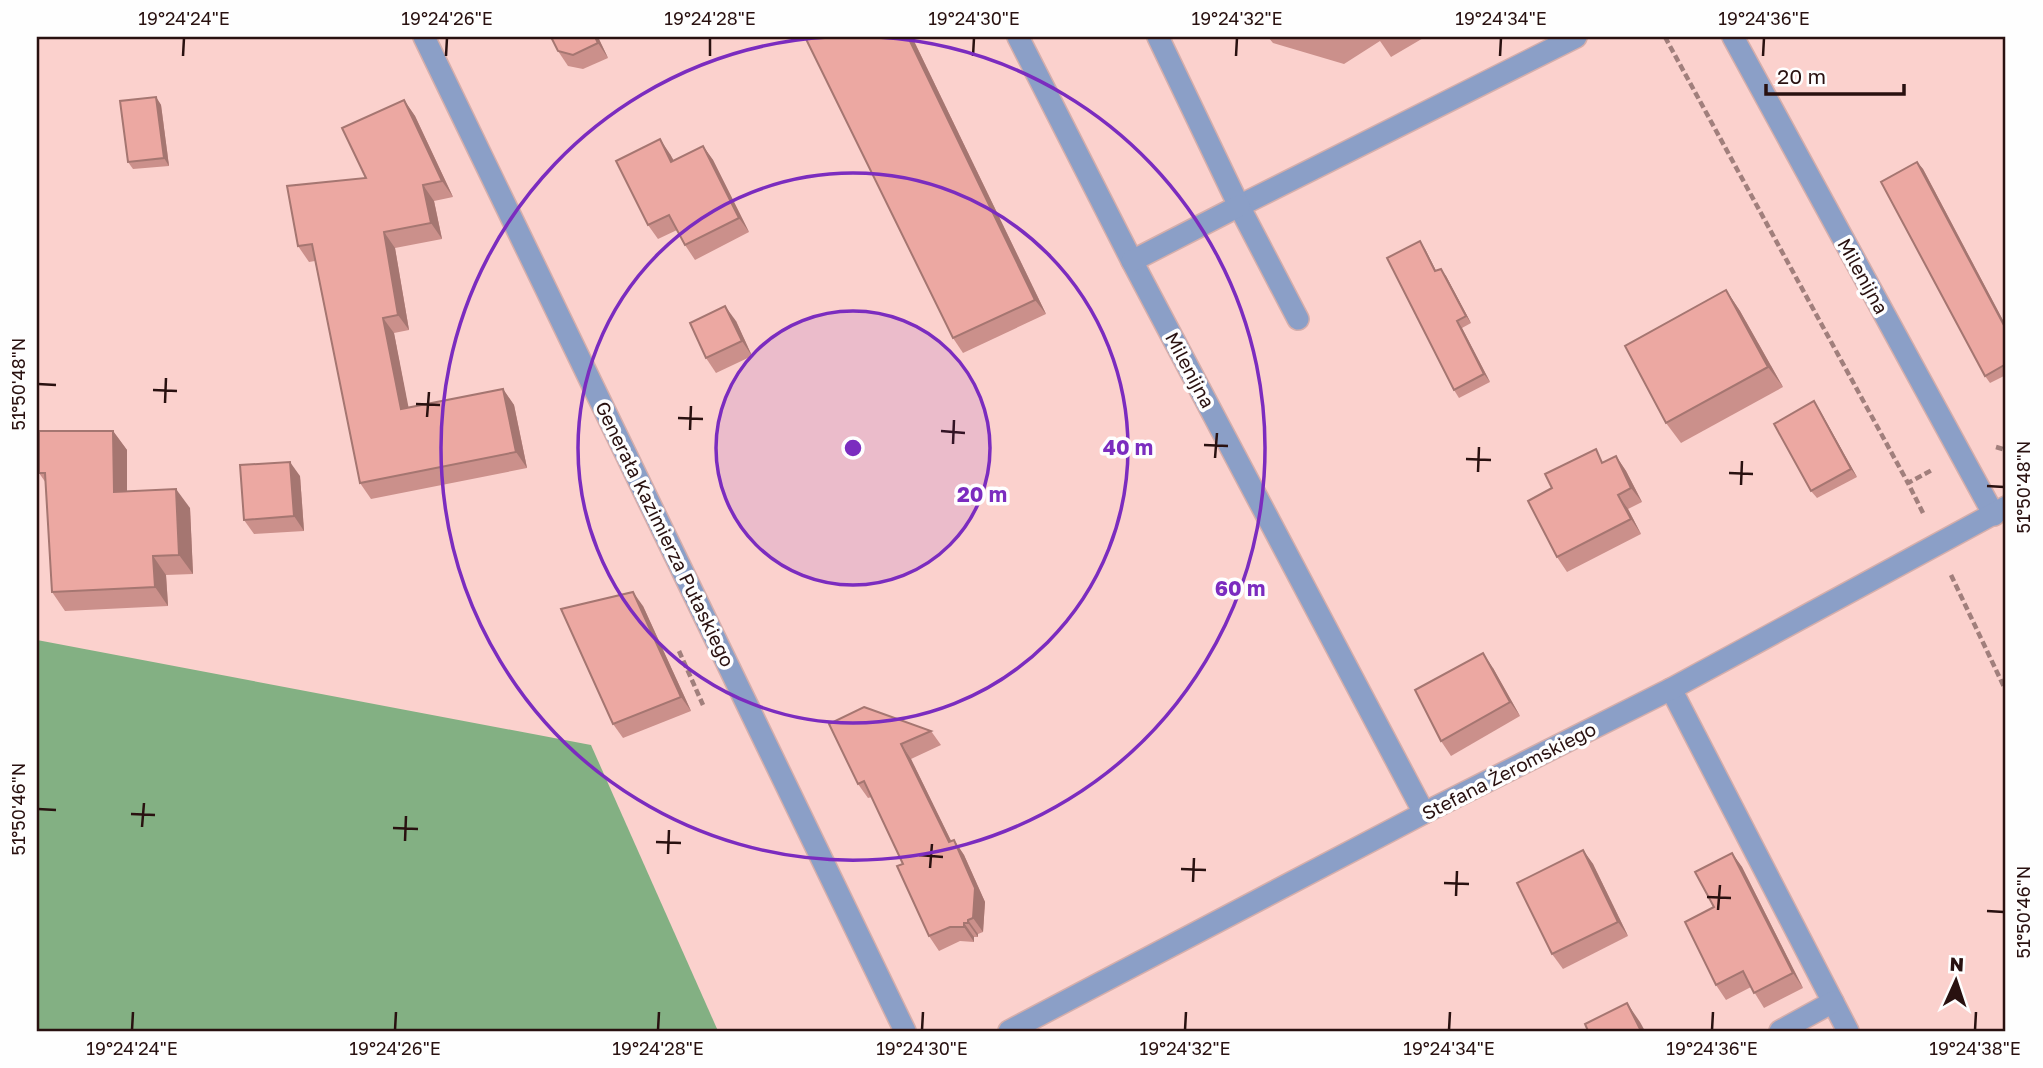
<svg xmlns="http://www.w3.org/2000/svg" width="2043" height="1068" font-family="'Golos Text',sans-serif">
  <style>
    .forest { fill: #83b083 }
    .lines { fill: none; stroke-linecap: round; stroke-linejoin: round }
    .service-casing { stroke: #d5aeab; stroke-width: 24 }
    .minor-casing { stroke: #d5aeab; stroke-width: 24 }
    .path { stroke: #a17f7c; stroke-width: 4.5; stroke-dasharray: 7 3.5; stroke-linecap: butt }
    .service { stroke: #8b9fc7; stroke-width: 21 }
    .minor { stroke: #8b9fc7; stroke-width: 21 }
    .wall { fill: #cb908b }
    .shaded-wall { fill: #a57671 }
    .building { fill: #eca8a2; stroke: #a57671; stroke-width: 2 }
    .ticks { fill: none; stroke: #291110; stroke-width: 2.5 }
    .ring { fill: none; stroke: #7b2cbf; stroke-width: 3.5 }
    .labels { text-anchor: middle; stroke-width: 7; stroke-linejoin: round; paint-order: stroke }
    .street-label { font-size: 19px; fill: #291110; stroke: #fefefe }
    .centre { fill: #7b2cbf; stroke: #fefefe; stroke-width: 3.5 }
    .ring-label { font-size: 21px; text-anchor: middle; font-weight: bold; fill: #7b2cbf; stroke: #fefefe; stroke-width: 7; stroke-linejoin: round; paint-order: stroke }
    .neatline { fill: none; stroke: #291110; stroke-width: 2.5 }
    .ticks-label { font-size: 18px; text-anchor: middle; fill: #291110 }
  </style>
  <rect width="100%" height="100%" fill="#fbd1cd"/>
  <path class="forest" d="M 37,640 L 591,745 L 718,1031 L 37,1031 Z"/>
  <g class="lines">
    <defs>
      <g id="service">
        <path d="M 1733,37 L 1994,515"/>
        <path d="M 1239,206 L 1576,37"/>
        <path d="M 1671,689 L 1848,1031"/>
        <path d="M 1780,1031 L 1833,1002"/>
      </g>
      <g id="minor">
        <path d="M 424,37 L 905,1031"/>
        <path d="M 1018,37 L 1132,261 L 1424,813"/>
        <path d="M 1158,37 L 1239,206 L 1298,319"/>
        <path d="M 1132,261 L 1239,206"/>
        <path d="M 1009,1031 L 1424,813 L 1671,689 L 2006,507"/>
      </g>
    </defs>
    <use href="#service" class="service-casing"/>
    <use href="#minor" class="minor-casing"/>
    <g class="path">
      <path d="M 1665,37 L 1908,483"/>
      <path d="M 1996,447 L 2006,450"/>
      <path d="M 1923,513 L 1908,483 L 1932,470"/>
      <path d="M 1951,575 L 2006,691"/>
      <path d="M 679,651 L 703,705"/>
    </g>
    <use href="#service" class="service"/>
    <use href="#minor" class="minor"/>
  </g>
  <g class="wall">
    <path d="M 551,37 L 598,37 L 608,58 L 583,69 L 568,66 L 558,51 Z"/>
    <path d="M 912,37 L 1046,314 L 963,353 L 953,338 Z"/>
    <path d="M 1268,37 L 1425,37 L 1391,57 L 1380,41 L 1344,64 L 1273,43 Z"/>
    <path d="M 156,97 L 161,105 L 169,166 L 133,169 L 128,162 Z"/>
    <path d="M 404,100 L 415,116 L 453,197 L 434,201 L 442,239 L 395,248 L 409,330 L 394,333 L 408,408 L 503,389 L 514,405 L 527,468 L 371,499 L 360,483 L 315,261 L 309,262 L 298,246 L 366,178 Z"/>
    <path d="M 703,146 L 713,160 L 749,232 L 695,260 L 685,245 L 677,230 L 658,239 L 648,225 L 670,154 L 674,161 Z"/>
    <path d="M 1917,162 L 1923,169 L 2006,326 L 2006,375 L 1990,383 L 1985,376 Z"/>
    <path d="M 1425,249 L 1436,271 L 1446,276 L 1471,323 L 1462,328 L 1490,382 L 1459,398 L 1454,390 Z"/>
    <path d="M 1726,290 L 1740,311 L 1783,387 L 1681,443 L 1666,423 Z"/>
    <path d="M 736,321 L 752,356 L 716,373 L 706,358 Z"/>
    <path d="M 1819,409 L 1857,477 L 1817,498 L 1811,491 Z"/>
    <path d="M 113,431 L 127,450 L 127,492 L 190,508 L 193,574 L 166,575 L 168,606 L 65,611 L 52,592 L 46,483 L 39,473 Z"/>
    <path d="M 1616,456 L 1626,471 L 1642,502 L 1628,509 L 1641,534 L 1567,572 L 1557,557 L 1605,462 Z"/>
    <path d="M 300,476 L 304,531 L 254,534 L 244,520 Z"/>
    <path d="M 643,606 L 691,711 L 623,738 L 613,724 Z"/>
    <path d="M 1493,668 L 1520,716 L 1451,756 L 1441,741 Z"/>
    <path d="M 829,724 L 931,731 L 941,745 L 911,759 L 951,841 L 954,840 L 964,855 L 985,902 L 983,932 L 978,934 L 978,937 L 974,937 L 974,942 L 960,941 L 939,951 L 929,936 L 903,864 L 872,797 L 868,798 L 858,784 Z"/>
    <path d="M 1583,850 L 1593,864 L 1628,936 L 1563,969 L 1552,954 Z"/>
    <path d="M 1732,853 L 1742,867 L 1803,988 L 1764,1008 L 1751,987 L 1726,1000 L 1716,985 L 1714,907 Z"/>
  </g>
  <g class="shaded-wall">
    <path d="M 595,37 L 598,37 L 608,58 L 598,43 Z"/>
    <path d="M 908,37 L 912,37 L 1046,314 L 1035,300 Z"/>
    <path d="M 156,97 L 161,105 L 169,166 L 164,158 Z"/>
    <path d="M 404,100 L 415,116 L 453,197 L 442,181 Z"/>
    <path d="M 660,139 L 670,154 L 682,176 L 671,162 Z"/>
    <path d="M 703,146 L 713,160 L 749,232 L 739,218 Z"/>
    <path d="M 1917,162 L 1923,169 L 2006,326 L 2006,329 Z"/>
    <path d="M 423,185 L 434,201 L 442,239 L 431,223 Z"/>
    <path d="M 384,232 L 395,248 L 409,330 L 398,315 Z"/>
    <path d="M 1420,241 L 1425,249 L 1440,279 L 1435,271 Z"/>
    <path d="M 1441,269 L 1446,276 L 1471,323 L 1466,316 Z"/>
    <path d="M 1726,290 L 1740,311 L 1783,387 L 1768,367 Z"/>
    <path d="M 725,306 L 736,321 L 752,356 L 742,341 Z"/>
    <path d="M 383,318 L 394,333 L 412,425 L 401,409 Z"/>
    <path d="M 1457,321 L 1462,328 L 1490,382 L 1484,374 Z"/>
    <path d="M 503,389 L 514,405 L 527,468 L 516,452 Z"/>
    <path d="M 1814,401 L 1819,409 L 1857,477 L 1851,469 Z"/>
    <path d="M 113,431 L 127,450 L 127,511 L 114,492 Z"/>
    <path d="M 1616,456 L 1626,471 L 1642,502 L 1631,488 Z"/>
    <path d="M 290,462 L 300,476 L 304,531 L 294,516 Z"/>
    <path d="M 176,489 L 190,508 L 193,574 L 179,555 Z"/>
    <path d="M 1618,495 L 1628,509 L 1641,534 L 1631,519 Z"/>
    <path d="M 153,556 L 166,575 L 168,606 L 155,587 Z"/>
    <path d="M 633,592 L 643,606 L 691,711 L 681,697 Z"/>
    <path d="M 1483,653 L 1493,668 L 1520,716 L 1510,702 Z"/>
    <path d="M 901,744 L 911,759 L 959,857 L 949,842 Z"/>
    <path d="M 954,840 L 964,855 L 985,902 L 983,932 L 973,918 Z"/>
    <path d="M 1583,850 L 1593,864 L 1628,936 L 1618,922 Z"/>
    <path d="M 1732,853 L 1742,867 L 1803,988 L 1793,973 Z"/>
    <path d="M 968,920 L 978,934 L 978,937 L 968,923 Z"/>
    <path d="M 964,923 L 974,937 L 974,942 L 964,927 Z"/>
    <path d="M 1627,1003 L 1640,1022 L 1645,1031 L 1641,1031 Z"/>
  </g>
  <g class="building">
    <path d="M 551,37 L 595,37 L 598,43 L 573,55 L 558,51 Z"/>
    <path d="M 805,37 L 908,37 L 1035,300 L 953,338 Z"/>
    <path d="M 156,97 L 164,158 L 128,162 L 120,101 Z"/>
    <path d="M 404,100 L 442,181 L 423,185 L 431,223 L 384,232 L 398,315 L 383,318 L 401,409 L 503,389 L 516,452 L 360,483 L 312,244 L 298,246 L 287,186 L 366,178 L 342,128 Z"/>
    <path d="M 660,139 L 671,162 L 703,146 L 739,218 L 685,245 L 669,215 L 648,225 L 616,161 Z"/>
    <path d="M 1917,162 L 2006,329 L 2006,364 L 1985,376 L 1881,182 Z"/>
    <path d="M 1420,241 L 1435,271 L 1441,269 L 1466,316 L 1457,321 L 1484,374 L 1454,390 L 1387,258 Z"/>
    <path d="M 1726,290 L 1768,367 L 1666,423 L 1625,346 Z"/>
    <path d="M 725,306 L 742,341 L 706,358 L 690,323 Z"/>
    <path d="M 1814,401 L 1851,469 L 1811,491 L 1774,424 Z"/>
    <path d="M 39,431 L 113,431 L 114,492 L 176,489 L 179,555 L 153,556 L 155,587 L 52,592 L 45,473 L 39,473 Z"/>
    <path d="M 1596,449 L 1602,463 L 1616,456 L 1631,488 L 1618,495 L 1631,519 L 1557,557 L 1528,501 L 1552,488 L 1545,474 Z"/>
    <path d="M 290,462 L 294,516 L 244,520 L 240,465 Z"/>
    <path d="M 633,592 L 681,697 L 613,724 L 561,609 Z"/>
    <path d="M 1483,653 L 1510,702 L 1441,741 L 1415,690 Z"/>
    <path d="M 864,707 L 931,731 L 901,744 L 949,842 L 954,840 L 975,888 L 973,918 L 968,920 L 968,923 L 964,923 L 964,927 L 950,927 L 929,936 L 897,866 L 903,864 L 864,781 L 858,784 L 829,724 Z"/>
    <path d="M 1583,850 L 1618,922 L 1552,954 L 1517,883 Z"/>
    <path d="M 1732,853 L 1793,973 L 1754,993 L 1743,971 L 1716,985 L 1685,922 L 1714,907 L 1695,872 Z"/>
    <path d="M 1627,1003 L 1641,1031 L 1588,1031 L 1585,1024 Z"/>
  </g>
  <path class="ticks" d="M 183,56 L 184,38M 446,56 L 447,38M 710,56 L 710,38M 973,56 L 974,38M 1236,56 L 1237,38M 1500,56 L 1501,38M 1763,56 L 1764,38M 38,384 L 56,385M 153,390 L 177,391M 165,403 L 166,378M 416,404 L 440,405M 427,417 L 429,392M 678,418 L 703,419M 690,430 L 691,406M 941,431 L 965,433M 953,444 L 954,420M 1204,445 L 1228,446M 1215,458 L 1217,433M 1466,459 L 1491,460M 1478,472 L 1479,447M 1729,473 L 1753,474M 1741,485 L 1742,461M 1987,486 L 2004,487M 38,809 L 56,810M 131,814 L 155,815M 142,827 L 144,803M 393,828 L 418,829M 405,841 L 406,816M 656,842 L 681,843M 668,854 L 669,830M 919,855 L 943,857M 930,868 L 932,844M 1181,869 L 1206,870M 1193,882 L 1194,858M 1444,883 L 1469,884M 1456,896 L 1457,871M 1707,897 L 1731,898M 1718,910 L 1720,885M 1987,911 L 2004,912M 132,1030 L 133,1012M 395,1030 L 396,1012M 658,1030 L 659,1012M 922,1030 L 923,1012M 1185,1030 L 1186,1012M 1449,1030 L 1450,1012M 1712,1030 L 1713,1012M 1975,1030 L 1976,1012"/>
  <circle cx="853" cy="448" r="137" fill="#7b2cbf" fill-opacity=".12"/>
  <g class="ring">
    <circle cx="853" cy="448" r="137"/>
    <circle cx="853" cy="448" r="275"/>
    <path d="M878 37A412 412 0 1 1 828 37"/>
  </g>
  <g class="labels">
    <g class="street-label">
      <text transform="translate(1863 276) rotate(61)" y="7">Milenijna</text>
      <text transform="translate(1190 370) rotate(62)" y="7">Milenijna</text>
      <text transform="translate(665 534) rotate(64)" y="7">Generała Kazimierza Pułaskiego</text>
      <text transform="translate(1509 771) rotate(-27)" y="7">Stefana Żeromskiego</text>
    </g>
  </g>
  <circle cx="853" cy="448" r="10" class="centre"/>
  <g class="ring-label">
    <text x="1128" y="455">40 m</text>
    <text x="982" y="502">20 m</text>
    <text x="1240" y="596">60 m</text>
  </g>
  <rect width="2043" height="1068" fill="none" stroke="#fefefe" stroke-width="77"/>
  <g transform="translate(1956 981) rotate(3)" stroke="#fefefe" stroke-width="5" paint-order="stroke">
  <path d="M0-5L12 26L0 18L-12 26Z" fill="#291110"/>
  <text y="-10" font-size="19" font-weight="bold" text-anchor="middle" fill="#291110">N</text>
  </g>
  <path d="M1766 84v10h138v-10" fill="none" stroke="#291110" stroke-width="3.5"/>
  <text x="1777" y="84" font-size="21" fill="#291110" stroke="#fefefe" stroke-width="5" paint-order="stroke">20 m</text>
  <rect x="38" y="38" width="1966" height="992" class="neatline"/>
  <g class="ticks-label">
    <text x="184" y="25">19°24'24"E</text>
    <text x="447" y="25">19°24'26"E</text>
    <text x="710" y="25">19°24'28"E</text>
    <text x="974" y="25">19°24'30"E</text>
    <text x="1237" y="25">19°24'32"E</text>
    <text x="1501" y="25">19°24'34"E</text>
    <text x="1764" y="25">19°24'36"E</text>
    <text transform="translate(19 384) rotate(-90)" y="6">51°50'48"N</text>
    <text transform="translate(2024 487) rotate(-90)" y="6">51°50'48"N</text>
    <text transform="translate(19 809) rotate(-90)" y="6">51°50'46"N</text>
    <text transform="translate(2024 912) rotate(-90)" y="6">51°50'46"N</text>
    <text x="132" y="1055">19°24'24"E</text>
    <text x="395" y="1055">19°24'26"E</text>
    <text x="658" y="1055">19°24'28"E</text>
    <text x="922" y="1055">19°24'30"E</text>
    <text x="1185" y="1055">19°24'32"E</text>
    <text x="1449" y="1055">19°24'34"E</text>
    <text x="1712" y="1055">19°24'36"E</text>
    <text x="1975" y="1055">19°24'38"E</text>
  </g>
</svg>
